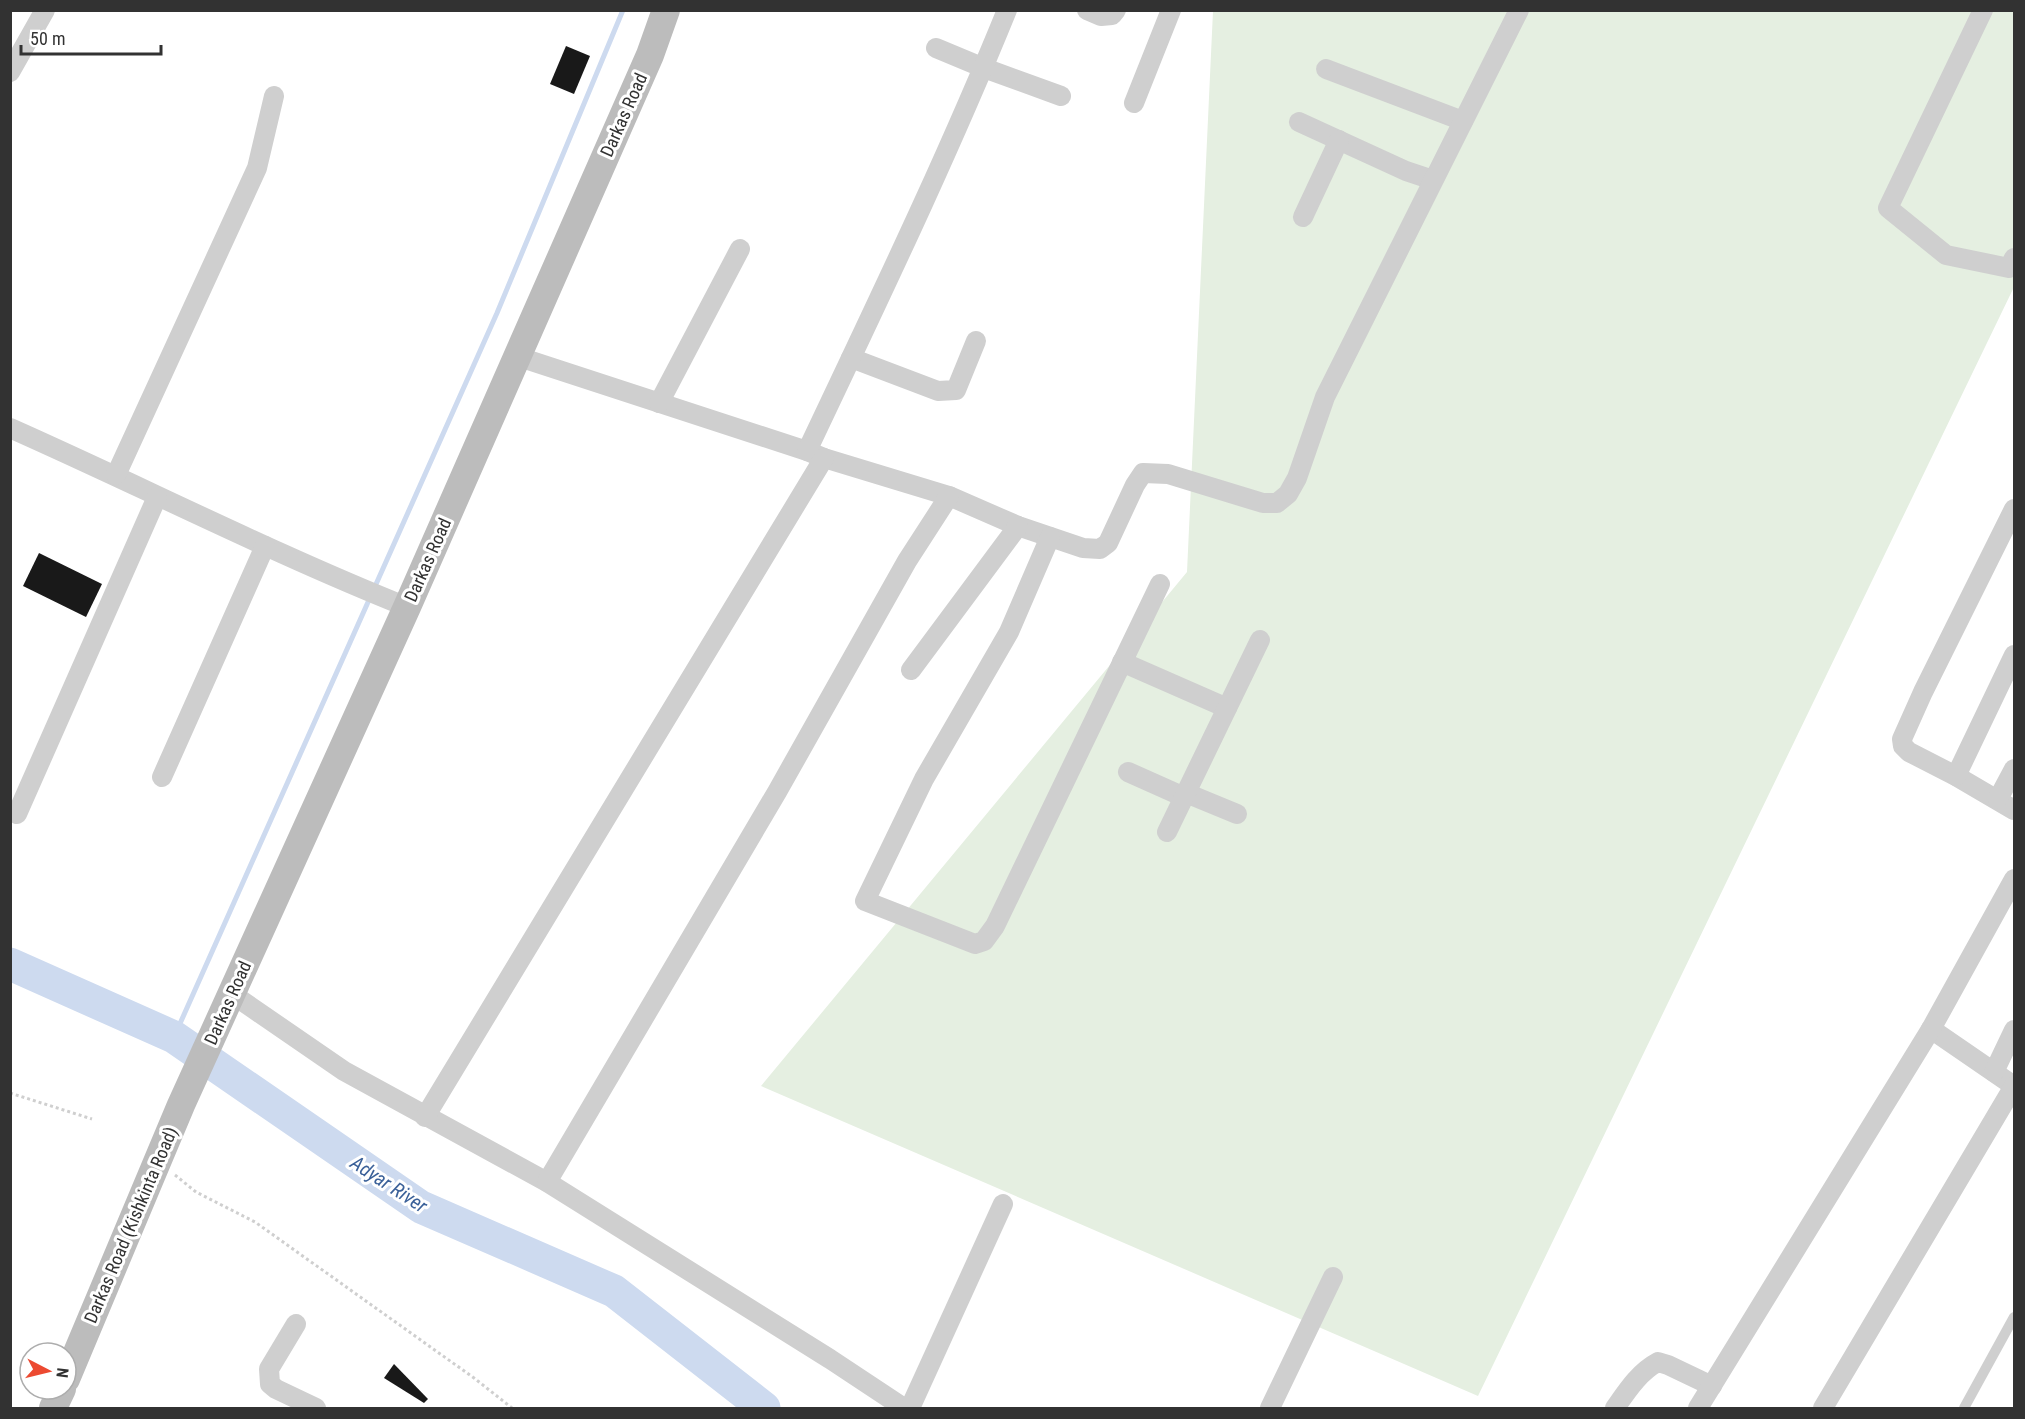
<svg xmlns="http://www.w3.org/2000/svg" width="2025" height="1419" font-family="'Roboto Condensed',sans-serif">
  <style>
    .green { fill: #e5efe1 }
    .lines { fill: none; stroke-linecap: round; stroke-linejoin: round }
    .stream { stroke: #cddaef; stroke-width: 5 }
    .river { stroke: #cddaef; stroke-width: 33 }
    .building { fill: #191919 }
    .path { stroke: #cfcfcf; stroke-width: 3; stroke-dasharray: 3 3; stroke-linecap: butt }
    .lane { stroke: #cfcfcf; stroke-width: 10 }
    .street { stroke: #cfcfcf; stroke-width: 20 }
    .secondary { stroke: #bcbcbc; stroke-width: 28 }
    .labels { text-anchor: middle; stroke-width: 6; stroke-linejoin: round; paint-order: stroke }
    .street-label { font-size: 18px; fill: #323232; stroke: #fff }
    .water-label { font-size: 20px; font-style: italic; fill: #3b6199; stroke: #fff }
  </style>
  <rect width="100%" height="100%" fill="#fff"/>
  <path class="green" d="M 1213,11 L 2014,11 L 2014,287 L 1478,1396 L 761,1086 L 1187,572 Z"/>
  <g class="lines">
    <path class="stream" d="M 174,1037 L 497,313 L 623,10"/>
    <path class="river" d="M 10,964 L 174,1037 L 421,1207 L 614,1291 L 764,1408"/>
  </g>
  <g class="building">
    <path d="M 566,46 L 590,56 L 574,94 L 550,84 Z"/>
    <path d="M 39,553 L 102,584 L 86,617 L 23,586 Z"/>
    <path d="M 394,1364 L 428,1399 L 424,1403 L 384,1378 Z"/>
  </g>
  <g class="lines">
    <g class="path">
      <path d="M 10,1093 L 92,1119"/>
      <path d="M 175,1175 L 196,1192 L 255,1222 L 474,1378 L 512,1408"/>
    </g>
    <path class="lane" d="M 1964,1408 L 2014,1317"/>
    <g class="street">
      <path d="M 1087,10 L 1101,16 L 1112,15 L 1116,10"/>
      <path d="M 1983,10 L 1888,208 L 1946,255 L 2009,268 L 2014,258"/>
      <path d="M 936,48 L 984,68 L 1061,96"/>
      <path d="M 1326,69 L 1463,121"/>
      <path d="M 10,72 L 45,10"/>
      <path d="M 1134,103 L 1171,10"/>
      <path d="M 1299,122 L 1406,171 L 1433,180"/>
      <path d="M 1303,217 L 1339,140"/>
      <path d="M 516,356 L 807,451 L 824,458 L 949,496 L 1018,526 L 1083,548 L 1100,549 L 1108,543 L 1135,485 L 1143,473 L 1168,474 L 1263,503 L 1277,503 L 1288,494 L 1297,478 L 1325,397 L 1519,10"/>
      <path d="M 851,358 L 938,391 L 956,390 L 976,341"/>
      <path d="M 659,403 L 740,249"/>
      <path d="M 10,428 C 143,487 272,553 407,607"/>
      <path d="M 807,451 C 876,305 946,160 1007,10"/>
      <path d="M 116,475 L 257,168 L 274,96"/>
      <path d="M 2014,509 L 1923,692 L 1902,739 L 1903,746 L 1909,752 L 1956,776 L 2014,810"/>
      <path d="M 1050,537 L 1009,632 L 924,779 L 865,901 L 975,944 L 984,941 L 995,926 L 1160,584"/>
      <path d="M 1122,662 L 1227,708"/>
      <path d="M 911,670 L 1018,526"/>
      <path d="M 1128,772 L 1184,797"/>
      <path d="M 1956,776 L 2014,655"/>
      <path d="M 162,777 L 265,546"/>
      <path d="M 1186,793 L 1237,814"/>
      <path d="M 1998,799 L 2014,769"/>
      <path d="M 17,814 L 157,497"/>
      <path d="M 1167,832 L 1260,640"/>
      <path d="M 232,994 L 344,1071 L 547,1182 L 830,1359 L 904,1408"/>
      <path d="M 1931,1029 L 2014,1086"/>
      <path d="M 1994,1072 L 2014,1030"/>
      <path d="M 425,1117 L 824,458"/>
      <path d="M 547,1182 L 777,792 L 907,561 L 949,496"/>
      <path d="M 296,1324 L 269,1369 L 270,1384 L 276,1389 L 316,1408"/>
      <path d="M 910,1408 L 1003,1204"/>
      <path d="M 1270,1408 L 1333,1277"/>
      <path d="M 1615,1408 C 1627,1391 1639,1372 1658,1362 L 1668,1365 L 1712,1386"/>
      <path d="M 1698,1408 L 1931,1029 L 2014,879"/>
      <path d="M 1823,1408 L 2014,1086"/>
    </g>
    <g class="secondary">
      <path d="M 66,1379 L 181,1105 L 407,607 L 650,55 L 666,10"/>
      <path d="M 53,1408 L 62,1389"/>
    </g>
  </g>
  <g class="labels">
    <g class="street-label">
      <text transform="translate(624 115) rotate(-66)" y="6">Darkas Road</text>
      <text transform="translate(428 560) rotate(-66)" y="6">Darkas Road</text>
      <text transform="translate(228 1003) rotate(-66)" y="6">Darkas Road</text>
      <text transform="translate(131 1225) rotate(-67)" y="6">Darkas Road (Kishkinta Road)</text>
    </g>
    <g class="water-label">
      <text transform="translate(389 1184) rotate(33)" y="7">Adyar River</text>
    </g>
  </g>
  <rect width="2025" height="1419" fill="none" stroke="#323232" stroke-width="24"/>
  <g transform="translate(48 1371) rotate(97)"><circle r="28" fill="#ffffff" stroke="#adadad" stroke-width="1.5"/>
  <path d="M0-4.5L10 22L0 15L-10 22Z" fill="#ec4a31"/>
  <text y="-9" font-size="16" font-weight="bold" text-anchor="middle" fill="#323232">N</text>
  </g>
  <path d="M21 45v9h140v-9" fill="none" stroke="#323232" stroke-width="3"/>
  <text x="30" y="45" font-size="18" fill="#323232" stroke="#ffffff" stroke-width="4.5" paint-order="stroke">50 m</text>
</svg>
